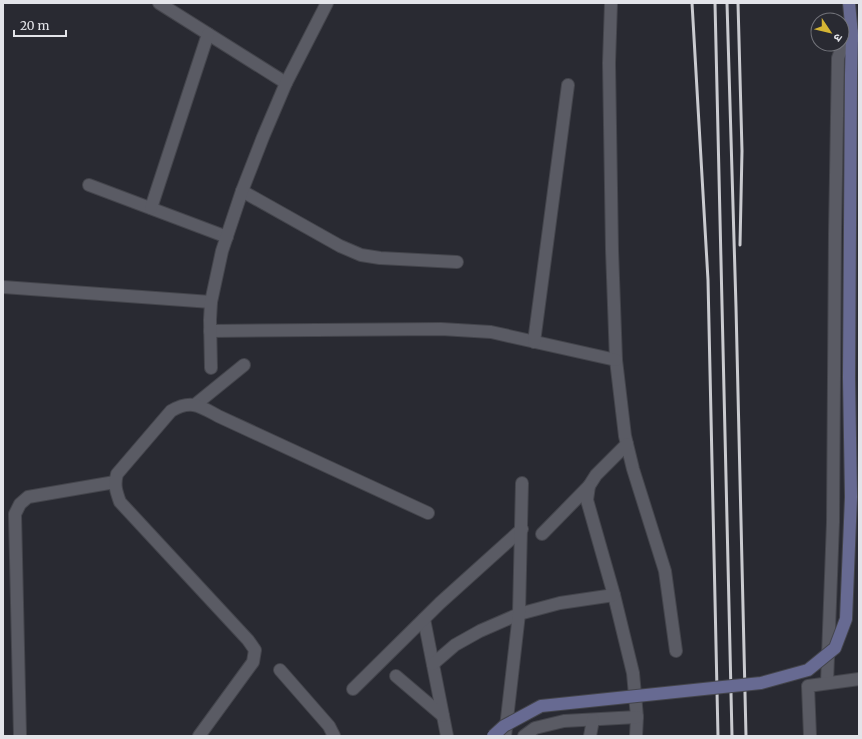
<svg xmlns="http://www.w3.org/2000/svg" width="862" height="739" font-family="Merriweather,'Noto Sans Devanagari',serif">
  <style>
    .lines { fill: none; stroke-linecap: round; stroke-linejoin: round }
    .street-casing { stroke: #44454c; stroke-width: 14 }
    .secondary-casing { stroke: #44454c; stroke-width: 14 }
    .street { stroke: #5a5b64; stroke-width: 12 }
    .secondary { stroke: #676a92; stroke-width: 12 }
    .rail { stroke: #c9cacf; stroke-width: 3 }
    .secondary-bridge-casing { stroke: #44454c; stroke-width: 14; stroke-linecap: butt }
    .secondary-bridge { stroke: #676a92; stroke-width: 12 }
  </style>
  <rect width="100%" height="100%" fill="#292a32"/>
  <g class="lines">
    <defs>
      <g id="street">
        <path d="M 159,3 L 286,83"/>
        <path d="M 611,3 L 609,63 L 612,250 L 616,360 L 625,436 L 633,469 L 665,571 L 676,651"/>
        <path d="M 89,185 L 227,237"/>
        <path d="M 242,191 L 340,246 L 361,255 L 380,258 L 457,262"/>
        <path d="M 151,208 L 208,34"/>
        <path d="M 3,287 L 211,302"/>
        <path d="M 210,331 L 441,329 L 491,332 L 616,360"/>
        <path d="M 534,342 L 568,85"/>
        <path d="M 211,368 L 210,320 L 211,302 L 222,251 L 242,191 L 263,137 L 286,83 L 327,3"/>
        <path d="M 196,404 L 244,365"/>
        <path d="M 627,444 L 596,475 L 589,486 L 587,500 L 614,595 L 633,673 L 637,717 L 636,736"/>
        <path d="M 542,534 L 589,486"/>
        <path d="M 424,619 L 447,736"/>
        <path d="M 433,664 L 455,645 L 480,631 L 519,614 L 560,603 L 614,595"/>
        <path d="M 280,670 L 329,726 L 334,736"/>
        <path d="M 396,676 L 443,716"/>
        <path d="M 827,683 L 833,522 L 835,233 L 838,58 L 844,42 L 852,35 L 859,36"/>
        <path d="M 353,689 L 440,603 L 522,529"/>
        <path d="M 20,736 L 15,514 L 20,504 L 28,497 L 115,482"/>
        <path d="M 199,736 L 253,662 L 255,650 L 248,640 L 120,502 C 116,491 114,485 117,474 L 171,411 C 191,399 200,406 218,416 L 428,513"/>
        <path d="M 505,736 L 519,614 L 522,483"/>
        <path d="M 524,736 L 535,728 L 564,721 L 637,717"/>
        <path d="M 590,736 L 593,720"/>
        <path d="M 810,736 L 808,686 L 859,679"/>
      </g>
      <path id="secondary" d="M 849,3 L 852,35 L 851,75"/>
    </defs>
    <use href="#street" class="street-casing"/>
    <use href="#secondary" class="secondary-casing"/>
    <use href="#street" class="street"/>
    <use href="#secondary" class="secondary"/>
    <g class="rail">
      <path d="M 692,3 L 708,280 L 718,736"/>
      <path d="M 715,3 L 732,736"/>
      <path d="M 727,3 L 736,307 L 746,736"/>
      <path d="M 738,3 L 742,151 L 740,245"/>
    </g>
    <defs>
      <path id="secondary-bridge" d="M 493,736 L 504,726 L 541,706 L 761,683 L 808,670 L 835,648 L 846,619 L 851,497 L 849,378 L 851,75"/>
    </defs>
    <use href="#secondary-bridge" class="secondary-bridge-casing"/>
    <use href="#secondary-bridge" class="secondary-bridge"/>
  </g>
  <rect width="862" height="739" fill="none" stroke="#e3e4e9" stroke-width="8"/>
  <g transform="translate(830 32) rotate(125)"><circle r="19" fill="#292a32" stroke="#73747b"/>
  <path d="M0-3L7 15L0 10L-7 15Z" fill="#d5b534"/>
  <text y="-6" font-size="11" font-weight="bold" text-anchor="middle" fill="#e3e4e9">उ</text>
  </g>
  <path d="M14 30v6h52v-6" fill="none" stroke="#e3e4e9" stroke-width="2"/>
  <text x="20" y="30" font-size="12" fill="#e3e4e9" stroke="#292a32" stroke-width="3" paint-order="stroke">20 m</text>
</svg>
